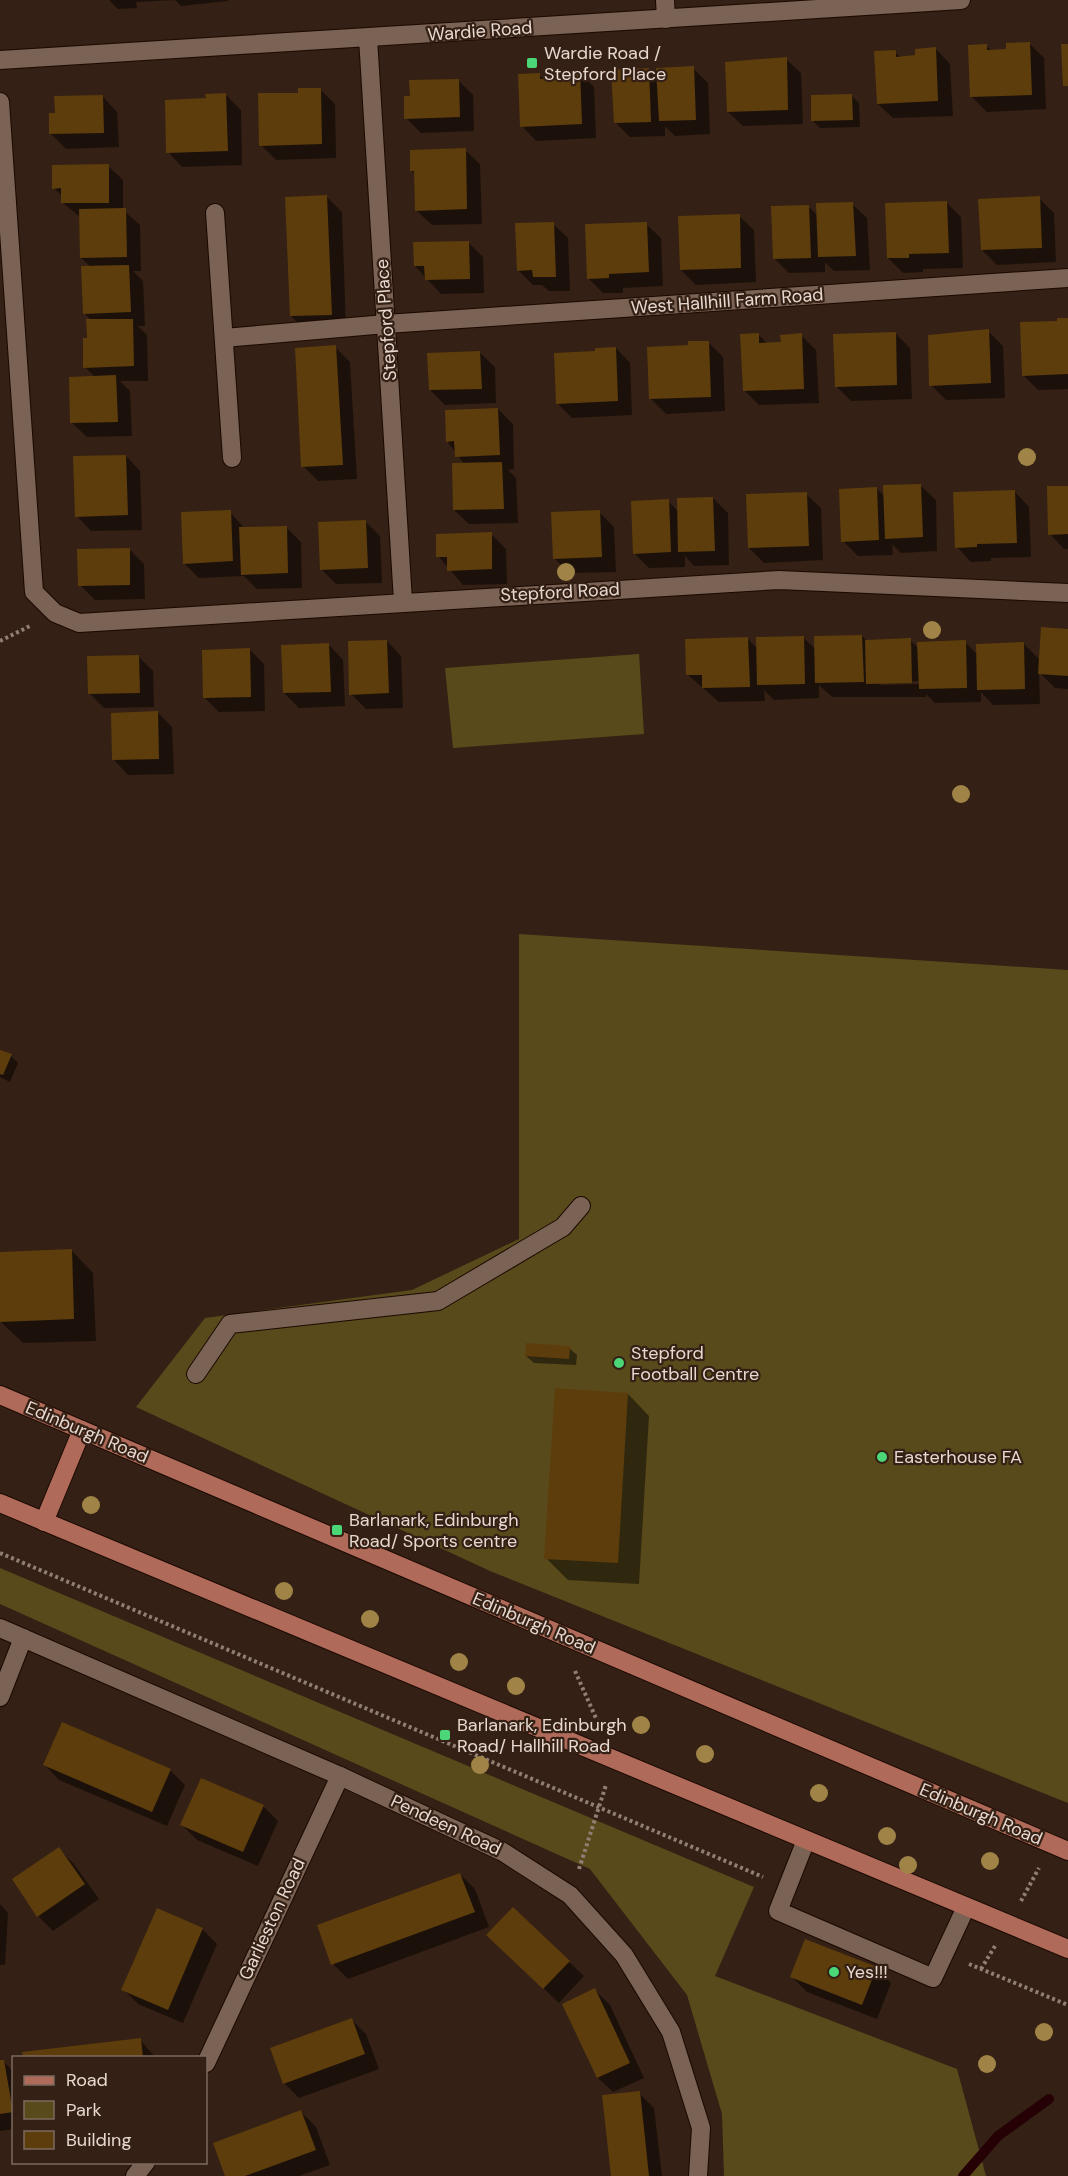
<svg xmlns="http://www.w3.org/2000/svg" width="1068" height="2176" font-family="'DM Sans',sans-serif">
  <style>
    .green { fill: #594a1b }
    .shadow { fill: #0007; fill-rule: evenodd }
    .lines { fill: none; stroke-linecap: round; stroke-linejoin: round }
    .stream { stroke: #250005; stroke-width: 10 }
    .building { fill: #5e3d0c }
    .lane-casing { stroke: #1b0901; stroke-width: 20 }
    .street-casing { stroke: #1b0901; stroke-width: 20 }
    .secondary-casing { stroke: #1b0901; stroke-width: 20 }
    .primary-casing { stroke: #1b0901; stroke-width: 20 }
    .path { stroke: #917f75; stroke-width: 4; stroke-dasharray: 3 3; stroke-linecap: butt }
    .lane { stroke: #7a6254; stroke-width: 18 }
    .street { stroke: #7a6254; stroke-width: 18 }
    .secondary { stroke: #7a6254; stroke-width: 18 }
    .primary { stroke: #af6a59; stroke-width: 18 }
    .tree { fill: #a08447 }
    .poi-dot { fill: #4bd677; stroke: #342014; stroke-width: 2 }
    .labels { text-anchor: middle; stroke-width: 4.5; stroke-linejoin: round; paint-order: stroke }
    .street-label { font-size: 18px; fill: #e7d8d0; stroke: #342014 }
    .poi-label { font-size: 18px; fill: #e7d8d0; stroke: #342014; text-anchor: start }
  </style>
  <rect width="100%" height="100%" fill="#342014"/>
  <g class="green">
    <path d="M 639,654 L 644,734 L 453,748 L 445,668 Z"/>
    <path d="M 519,934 L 1068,970 L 1068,1803 L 490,1571 L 136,1407 L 205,1318 L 412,1290 L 519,1239 Z"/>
    <path d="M 0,1568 L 754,1887 L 715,1976 L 957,2069 L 986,2176 L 724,2176 L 722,2114 L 687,1995 L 590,1869 L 0,1604 Z"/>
  </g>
  <g class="shadow">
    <path d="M 109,0 L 175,0 L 136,2 L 137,8 L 118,9 Z"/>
    <path d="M 175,0 L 228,0 L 228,1 L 181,6 Z"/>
    <path d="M 1029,43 L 1044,58 L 1046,109 L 987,112 L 972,97 L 986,46 L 992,51 L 1007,51 Z"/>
    <path d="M 936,49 L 950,64 L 953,116 L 893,118 L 878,104 L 895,52 L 901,58 L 917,57 Z"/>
    <path d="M 786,59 L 801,73 L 803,124 L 743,126 L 728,112 Z"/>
    <path d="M 693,68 L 708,83 L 710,134 L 675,136 L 665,126 L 665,136 L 630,137 L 615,122 L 648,70 L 658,80 Z"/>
    <path d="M 579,72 L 594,87 L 596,138 L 536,141 L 522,126 L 539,75 L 545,80 L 560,80 Z"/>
    <path d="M 458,80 L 473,95 L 474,131 L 421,133 L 406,118 L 411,97 Z"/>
    <path d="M 320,89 L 335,104 L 336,158 L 276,160 L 261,145 L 300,94 Z"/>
    <path d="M 226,95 L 241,110 L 242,165 L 182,167 L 168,152 L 207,99 Z"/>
    <path d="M 852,96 L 859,103 L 860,127 L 820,128 L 813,121 Z"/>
    <path d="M 103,97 L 117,112 L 119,147 L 66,149 L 51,134 L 56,114 Z"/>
    <path d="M 465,150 L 480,164 L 482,224 L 432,225 L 417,211 L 416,175 L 412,171 Z"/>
    <path d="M 108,166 L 123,180 L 123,210 L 140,225 L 141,271 L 133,271 L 143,281 L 145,326 L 138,326 L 147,335 L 148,381 L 120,381 L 130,391 L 132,436 L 87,437 L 72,423 L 95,377 L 85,367 L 92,321 L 84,313 L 91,267 L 81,258 L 80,217 L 63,203 L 63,197 L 54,188 Z"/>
    <path d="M 327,197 L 342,212 L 346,329 L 306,331 L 291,316 Z"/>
    <path d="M 1039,198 L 1054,213 L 1056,262 L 997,265 L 982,250 Z"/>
    <path d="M 946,202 L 961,217 L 963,268 L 923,269 L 923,272 L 903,273 L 888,258 Z"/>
    <path d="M 852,204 L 867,218 L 870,270 L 834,271 L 825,262 L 825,272 L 789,273 L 774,258 L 808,206 L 818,216 Z"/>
    <path d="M 739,216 L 754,230 L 756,282 L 696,285 L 681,270 Z"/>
    <path d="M 553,224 L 568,238 L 570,291 L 549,291 L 542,285 L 533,285 L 518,270 Z"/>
    <path d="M 646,224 L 661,238 L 663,286 L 623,288 L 623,293 L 603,293 L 588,278 Z"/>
    <path d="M 468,242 L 483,257 L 484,293 L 441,294 L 415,266 Z"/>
    <path d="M 1068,319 L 1068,389 L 1038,390 L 1023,375 L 1059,323 Z"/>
    <path d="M 988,331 L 1003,346 L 1005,398 L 946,400 L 931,385 Z"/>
    <path d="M 895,333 L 910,348 L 912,399 L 851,401 L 836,386 Z"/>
    <path d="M 758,334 L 768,344 L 782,343 L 801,335 L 816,350 L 819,403 L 759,405 L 744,390 Z"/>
    <path d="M 708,342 L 723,357 L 725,411 L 666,414 L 651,399 L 690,347 Z"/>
    <path d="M 335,347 L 350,362 L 357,479 L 318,481 L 303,466 Z"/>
    <path d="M 616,348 L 630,363 L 632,415 L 572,418 L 557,403 L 597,352 Z"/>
    <path d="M 480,353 L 495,367 L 496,403 L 445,405 L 430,390 Z"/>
    <path d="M 498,409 L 513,424 L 514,469 L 508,470 L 516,478 L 518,523 L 469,524 L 454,510 L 464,464 L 447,441 Z"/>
    <path d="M 126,456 L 140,471 L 142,530 L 91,531 L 77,516 Z"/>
    <path d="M 921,486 L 936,500 L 937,551 L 901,553 L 892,544 L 893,555 L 858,556 L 843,541 L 876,488 L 885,497 Z"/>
    <path d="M 1068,487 L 1068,549 L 1064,549 L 1050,534 Z"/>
    <path d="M 1015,492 L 1029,507 L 1031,557 L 991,558 L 991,561 L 971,562 L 957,547 Z"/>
    <path d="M 806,494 L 821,508 L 823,560 L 764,563 L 749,548 Z"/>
    <path d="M 713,498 L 728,513 L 729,565 L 694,566 L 685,556 L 685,567 L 649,568 L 634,553 L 668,501 L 678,511 Z"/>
    <path d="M 230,512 L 245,529 L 286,527 L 301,542 L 302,588 L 257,589 L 244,576 L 199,578 L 184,563 Z"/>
    <path d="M 599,512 L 614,527 L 616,572 L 570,573 L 555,559 Z"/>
    <path d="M 365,521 L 380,536 L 382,583 L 336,584 L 321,569 Z"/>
    <path d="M 491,534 L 506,549 L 507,584 L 463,585 L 438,556 Z"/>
    <path d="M 129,549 L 144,564 L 145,599 L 95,600 L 80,585 Z"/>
    <path d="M 1068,630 L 1068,689 L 1055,688 L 1039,672 L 1040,704 L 993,705 L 981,692 L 981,702 L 935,703 L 926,694 L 926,697 L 832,697 L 819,685 L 819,698 L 774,700 L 764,690 L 765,701 L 719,702 L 688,675 L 748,639 L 758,649 L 803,637 L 816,650 L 862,636 L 867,641 L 910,640 L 919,649 L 965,642 L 977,654 L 1024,644 L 1041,661 ZM 919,681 L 919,684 L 880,685 L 880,682 Z"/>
    <path d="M 387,641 L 401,656 L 403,708 L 366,709 L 351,694 Z"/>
    <path d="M 329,645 L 343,660 L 345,706 L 299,708 L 284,693 Z"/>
    <path d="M 249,649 L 264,664 L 265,711 L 219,712 L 204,697 Z"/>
    <path d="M 138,656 L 153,671 L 154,707 L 104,708 L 89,693 Z"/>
    <path d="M 157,712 L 172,727 L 174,774 L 128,775 L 114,760 Z"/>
    <path d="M 0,1051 L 11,1056 L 18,1063 L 10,1082 L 0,1077 Z"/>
    <path d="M 72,1251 L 93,1273 L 96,1341 L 23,1343 L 1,1322 L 0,1254 Z"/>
    <path d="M 569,1348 L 577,1355 L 576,1365 L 534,1363 L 526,1356 Z"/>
    <path d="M 628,1394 L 649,1416 L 639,1584 L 568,1580 L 546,1558 Z"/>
    <path d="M 62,1724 L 170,1770 L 185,1785 L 167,1826 L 59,1780 L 45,1765 Z"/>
    <path d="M 263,1806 L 278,1821 L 258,1866 L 197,1840 L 182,1825 Z"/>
    <path d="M 59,1849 L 74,1864 L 99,1899 L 53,1931 L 38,1916 Z"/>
    <path d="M 460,1874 L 475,1889 L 489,1927 L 348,1979 L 333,1964 L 319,1926 Z"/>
    <path d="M 0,1904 L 8,1913 L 5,1965 L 0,1965 Z"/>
    <path d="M 202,1929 L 217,1944 L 183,2023 L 138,2004 L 123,1989 Z"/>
    <path d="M 503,1950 L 569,1962 L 584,1976 L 559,2003 Z"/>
    <path d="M 876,1968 L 891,1983 L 877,2019 L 807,1992 L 792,1977 Z"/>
    <path d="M 595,1990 L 610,2005 L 644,2078 L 613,2092 L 598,2078 Z"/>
    <path d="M 351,2019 L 366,2034 L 379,2069 L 299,2098 L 284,2083 Z"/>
    <path d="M 140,2040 L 156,2058 L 24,2058 Z"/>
    <path d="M 3,2061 L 14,2072 L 14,2129 L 0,2131 L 0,2062 Z"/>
    <path d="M 639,2093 L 654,2108 L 662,2176 L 613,2176 Z"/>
    <path d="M 301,2112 L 316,2127 L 330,2165 L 299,2176 L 226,2176 Z"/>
  </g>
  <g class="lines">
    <path class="stream" d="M 963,2176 L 998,2136 L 1049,2099"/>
  </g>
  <g class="building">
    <path d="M 1030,42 L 1032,95 L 970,97 L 968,45 L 987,44 L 987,50 L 1006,49 L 1006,43 Z"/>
    <path d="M 1061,44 L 1068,44 L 1068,86 L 1063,86 Z"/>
    <path d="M 936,47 L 938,101 L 877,104 L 874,51 L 896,50 L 896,57 L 915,55 L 915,49 Z"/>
    <path d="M 787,57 L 788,110 L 727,112 L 725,62 Z"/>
    <path d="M 694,66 L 696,120 L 659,121 L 656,68 Z"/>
    <path d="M 649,68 L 651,122 L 614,123 L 611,70 Z"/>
    <path d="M 580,70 L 582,124 L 520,127 L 518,74 L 540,73 L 540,79 L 559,78 L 559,71 Z"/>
    <path d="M 459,79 L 460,117 L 404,119 L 404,96 L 410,96 L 409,80 Z"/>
    <path d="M 298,88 L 321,88 L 322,144 L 259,146 L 258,93 L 298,93 Z"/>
    <path d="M 226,93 L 228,151 L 166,153 L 165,100 L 206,98 L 205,94 Z"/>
    <path d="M 852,94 L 853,120 L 811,121 L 811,95 Z"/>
    <path d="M 103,95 L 104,133 L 49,134 L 49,113 L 55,113 L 54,96 Z"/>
    <path d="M 466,148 L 467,209 L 415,211 L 414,171 L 410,171 L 410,150 Z"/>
    <path d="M 109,164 L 109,203 L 61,203 L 61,188 L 52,189 L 52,165 Z"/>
    <path d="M 327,195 L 332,315 L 290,316 L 285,197 Z"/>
    <path d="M 1040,196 L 1042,248 L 981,250 L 978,199 Z"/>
    <path d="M 947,201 L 949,253 L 909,254 L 909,258 L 887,258 L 885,203 Z"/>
    <path d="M 853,202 L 856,256 L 818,257 L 816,203 Z"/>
    <path d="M 809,205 L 811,258 L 773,259 L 771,206 Z"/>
    <path d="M 126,208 L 127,257 L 80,258 L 79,209 Z"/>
    <path d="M 740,214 L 741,268 L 680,270 L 678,216 Z"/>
    <path d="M 554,222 L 556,277 L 533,277 L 532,270 L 517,271 L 515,223 Z"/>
    <path d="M 647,222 L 649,272 L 609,274 L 609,278 L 587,279 L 585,224 Z"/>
    <path d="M 469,241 L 470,279 L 425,280 L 424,266 L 414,266 L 413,242 Z"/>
    <path d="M 129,265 L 131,312 L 83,314 L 81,266 Z"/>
    <path d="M 1057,318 L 1068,318 L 1068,374 L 1022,376 L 1020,322 L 1057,321 Z"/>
    <path d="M 86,319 L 133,319 L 134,366 L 83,368 L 83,338 L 87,338 Z"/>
    <path d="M 989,329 L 991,383 L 929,386 L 928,335 Z"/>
    <path d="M 896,332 L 897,385 L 835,387 L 833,334 Z"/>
    <path d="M 759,333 L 759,343 L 781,342 L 780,335 L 802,333 L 804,389 L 743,391 L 740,334 Z"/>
    <path d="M 688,341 L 709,341 L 711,397 L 649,399 L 647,347 L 688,345 Z"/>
    <path d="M 336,345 L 343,465 L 301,467 L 295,348 Z"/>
    <path d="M 616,347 L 618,401 L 556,404 L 554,353 L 595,351 L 595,348 Z"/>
    <path d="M 480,351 L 482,389 L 429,390 L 427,353 Z"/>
    <path d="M 116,375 L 118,422 L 70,423 L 69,377 Z"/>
    <path d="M 498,408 L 500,455 L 455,457 L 454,441 L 446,442 L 445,410 Z"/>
    <path d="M 126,455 L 128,515 L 75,517 L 73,456 Z"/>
    <path d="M 502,462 L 504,509 L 453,510 L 452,463 Z"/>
    <path d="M 921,484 L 923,537 L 885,539 L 883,485 Z"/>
    <path d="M 1047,486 L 1068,486 L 1068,534 L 1048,535 Z"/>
    <path d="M 877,487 L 879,540 L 841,542 L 839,489 Z"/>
    <path d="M 1015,490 L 1017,543 L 977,544 L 977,547 L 955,548 L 953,492 Z"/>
    <path d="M 807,492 L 809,546 L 748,548 L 746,494 Z"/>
    <path d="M 713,497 L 715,551 L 678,552 L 677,498 Z"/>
    <path d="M 669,499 L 671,552 L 633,554 L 631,501 Z"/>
    <path d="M 231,510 L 233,561 L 183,564 L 181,512 Z"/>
    <path d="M 600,510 L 602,557 L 553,559 L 551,512 Z"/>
    <path d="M 366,520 L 368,568 L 320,570 L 318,522 Z"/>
    <path d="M 287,526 L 288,573 L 241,575 L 239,527 Z"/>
    <path d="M 492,532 L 492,569 L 447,571 L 447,557 L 436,557 L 436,534 Z"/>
    <path d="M 130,548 L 130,585 L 78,586 L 77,549 Z"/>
    <path d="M 1041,627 L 1068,629 L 1068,676 L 1038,674 Z"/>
    <path d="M 862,635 L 864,682 L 815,683 L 814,636 Z"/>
    <path d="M 804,636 L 805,684 L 757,685 L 756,637 Z"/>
    <path d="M 748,637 L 750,687 L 702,688 L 702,675 L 686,675 L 685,639 Z"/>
    <path d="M 911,638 L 912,683 L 866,684 L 865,640 Z"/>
    <path d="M 387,640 L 389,693 L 349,695 L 348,641 Z"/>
    <path d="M 966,640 L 967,688 L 919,689 L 917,642 Z"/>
    <path d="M 1024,642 L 1025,689 L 977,690 L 976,644 Z"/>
    <path d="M 329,643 L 331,692 L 283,693 L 281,645 Z"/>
    <path d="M 250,648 L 251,697 L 203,698 L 202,650 Z"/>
    <path d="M 139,655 L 140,693 L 88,694 L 87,656 Z"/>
    <path d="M 158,711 L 159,759 L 112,760 L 111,713 Z"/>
    <path d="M 0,1050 L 12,1054 L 3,1075 L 0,1074 Z"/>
    <path d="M 72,1249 L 74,1319 L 0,1322 L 0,1252 Z"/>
    <path d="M 526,1343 L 570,1346 L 569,1359 L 525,1356 Z"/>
    <path d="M 555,1388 L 628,1393 L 618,1563 L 544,1559 Z"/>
    <path d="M 62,1722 L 171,1769 L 152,1812 L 43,1765 Z"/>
    <path d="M 201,1778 L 264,1805 L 243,1852 L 180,1825 Z"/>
    <path d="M 59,1847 L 85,1884 L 37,1917 L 12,1879 Z"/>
    <path d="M 460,1873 L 475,1912 L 331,1965 L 317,1925 Z"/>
    <path d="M 513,1907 L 570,1961 L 543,1989 L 486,1935 Z"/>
    <path d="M 157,1908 L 203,1928 L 168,2010 L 121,1990 Z"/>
    <path d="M 805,1939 L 877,1967 L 862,2005 L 790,1977 Z"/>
    <path d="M 595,1988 L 630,2063 L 597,2078 L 562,2004 Z"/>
    <path d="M 352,2018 L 365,2054 L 283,2084 L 270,2048 Z"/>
    <path d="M 141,2038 L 143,2058 L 23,2058 L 22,2052 Z"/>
    <path d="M 0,2060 L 4,2060 L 13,2112 L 0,2114 Z"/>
    <path d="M 640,2091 L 649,2176 L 611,2176 L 602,2095 Z"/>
    <path d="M 301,2110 L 316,2150 L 245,2176 L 225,2176 L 213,2143 Z"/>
  </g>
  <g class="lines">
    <defs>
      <g id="lane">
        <path d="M 215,213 L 232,458"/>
        <path d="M 224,338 L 386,324"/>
        <path d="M 196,1374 L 230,1324 L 438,1301 L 563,1227 L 581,1206"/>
        <path d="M 806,1840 L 778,1911 L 933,1978 L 966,1907"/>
      </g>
      <g id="street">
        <path d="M 665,0 L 666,19"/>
        <path d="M 368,38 L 403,601"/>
        <path d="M 0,102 L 34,592 L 55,613 L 79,623 L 779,580 L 1068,593"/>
        <path d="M 386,324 L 1068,278"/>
        <path d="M 0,1628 L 340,1776 L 503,1852 L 570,1895 L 624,1955 L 671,2032 L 701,2128 L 698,2176"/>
        <path d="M 0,1697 L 23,1638"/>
        <path d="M 206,2063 L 340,1776"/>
        <path d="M 135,2176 L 146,2162"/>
      </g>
      <path id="secondary" d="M 0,60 L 961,0"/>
      <g id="primary">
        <path d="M 0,1395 L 1068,1851"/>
        <path d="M 0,1503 L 1068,1949"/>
        <path d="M 44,1522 L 82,1430"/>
      </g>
    </defs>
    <use href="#lane" class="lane-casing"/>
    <use href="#street" class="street-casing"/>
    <use href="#secondary" class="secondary-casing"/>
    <use href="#primary" class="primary-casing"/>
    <g class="path">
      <path d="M 0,641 L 30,626"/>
      <path d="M 0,1553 L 763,1877"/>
      <path d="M 575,1671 L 599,1725"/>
      <path d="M 579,1869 L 606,1785"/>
      <path d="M 1021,1901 L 1039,1868"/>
      <path d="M 969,1964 L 1068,2005"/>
      <path d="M 981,1969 L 995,1946"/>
    </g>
    <use href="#lane" class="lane"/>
    <use href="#street" class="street"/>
    <use href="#secondary" class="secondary"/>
    <use href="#primary" class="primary"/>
  </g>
  <g class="tree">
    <circle cx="1027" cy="457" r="9"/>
    <circle cx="566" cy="572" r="9"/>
    <circle cx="932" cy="630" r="9"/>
    <circle cx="961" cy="794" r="9"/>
    <circle cx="91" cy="1505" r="9"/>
    <circle cx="284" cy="1591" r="9"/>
    <circle cx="370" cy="1619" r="9"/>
    <circle cx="459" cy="1662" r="9"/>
    <circle cx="516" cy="1686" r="9"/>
    <circle cx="641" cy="1725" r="9"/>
    <circle cx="705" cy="1754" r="9"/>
    <circle cx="480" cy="1765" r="9"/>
    <circle cx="819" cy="1793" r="9"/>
    <circle cx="887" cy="1836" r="9"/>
    <circle cx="990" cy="1861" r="9"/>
    <circle cx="908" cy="1865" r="9"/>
    <circle cx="1044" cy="2032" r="9"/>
    <circle cx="987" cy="2064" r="9"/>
  </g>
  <g class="poi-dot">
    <rect x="526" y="57" width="12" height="12" rx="3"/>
    <circle cx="619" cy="1363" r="6"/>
    <circle cx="882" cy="1457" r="6"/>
    <rect x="331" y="1524" width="12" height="12" rx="3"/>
    <rect x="439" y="1729" width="12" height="12" rx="3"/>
    <circle cx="834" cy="1972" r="6"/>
  </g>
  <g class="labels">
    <g class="street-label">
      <text transform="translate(480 31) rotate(-4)" y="6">Wardie Road</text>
      <text transform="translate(727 301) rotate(-4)" y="6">West Hallhill Farm Road</text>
      <text transform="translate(386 320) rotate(-94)" y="6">Stepford Place</text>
      <text transform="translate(560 592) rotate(-3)" y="6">Stepford Road</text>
      <text transform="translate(87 1432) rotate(23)" y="6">Edinburgh Road</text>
      <text transform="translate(534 1623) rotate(23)" y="6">Edinburgh Road</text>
      <text transform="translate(981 1814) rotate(23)" y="6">Edinburgh Road</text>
      <text transform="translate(446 1825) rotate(25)" y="6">Pendeen Road</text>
      <text transform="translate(272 1919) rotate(-65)" y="6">Garlieston Road</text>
    </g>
    <g class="poi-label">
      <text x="544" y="59">Wardie Road /<tspan x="544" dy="21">Stepford Place</tspan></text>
      <text x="631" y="1359">Stepford<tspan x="631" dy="21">Football Centre</tspan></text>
      <text x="894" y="1463">Easterhouse FA</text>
      <text x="349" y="1526">Barlanark, Edinburgh<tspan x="349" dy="21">Road/ Sports centre</tspan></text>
      <text x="457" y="1731">Barlanark, Edinburgh<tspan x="457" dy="21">Road/ Hallhill Road</tspan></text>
      <text x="846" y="1978">Yes!!!</text>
    </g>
  </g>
  <rect x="12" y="2056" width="195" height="108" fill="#342014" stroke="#7c6a5f" stroke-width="1.5"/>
  <rect x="24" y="2076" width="30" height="9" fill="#af6a59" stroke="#7c6a5f" stroke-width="1.5"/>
  <text x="66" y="2086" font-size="18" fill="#e7d8d0">Road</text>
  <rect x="24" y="2101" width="30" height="18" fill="#594a1b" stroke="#7c6a5f" stroke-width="1.5"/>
  <text x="66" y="2116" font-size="18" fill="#e7d8d0">Park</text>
  <rect x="24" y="2131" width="30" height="18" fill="#5e3d0c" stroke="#7c6a5f" stroke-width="1.5"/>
  <text x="66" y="2146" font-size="18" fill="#e7d8d0">Building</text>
</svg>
